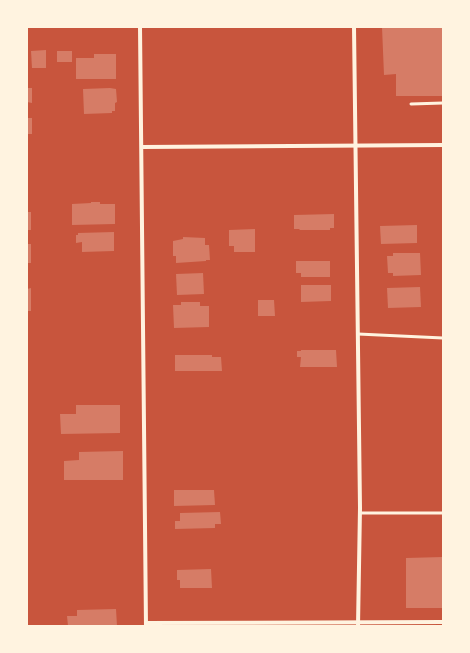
<svg xmlns="http://www.w3.org/2000/svg" width="470" height="653" font-family="Barlow,sans-serif">
  <style>
    .building { fill: #d67c66 }
    .lines { fill: none; stroke-linecap: round; stroke-linejoin: round }
    .service { stroke: #fff3e0; stroke-width: 3 }
    .minor { stroke: #fff3e0; stroke-width: 4 }
  </style>
  <rect width="100%" height="100%" fill="#c8553d"/>
  <g class="building">
    <path d="M 382,27 L 443,27 L 443,96 L 396,96 L 396,74 L 384,75 Z"/>
    <path d="M 46,50 L 46,68 L 32,68 L 31,51 Z"/>
    <rect x="57" y="51" width="15" height="11"/>
    <path d="M 94,54 L 116,54 L 116,79 L 76,79 L 76,58 L 94,58 Z"/>
    <path d="M 27,88 L 32,88 L 32,103 L 27,102 Z"/>
    <path d="M 110,88 L 116,89 L 117,102 L 115,103 L 115,111 L 112,111 L 112,113 L 84,114 L 83,89 Z"/>
    <rect x="27" y="118" width="5" height="16"/>
    <path d="M 91,202 L 100,202 L 100,204 L 115,204 L 115,224 L 72,225 L 72,204 L 91,203 Z"/>
    <rect x="27" y="212" width="4" height="18"/>
    <path d="M 334,214 L 334,228 L 330,228 L 330,230 L 299,230 L 300,229 L 294,229 L 294,215 Z"/>
    <path d="M 417,225 L 417,243 L 381,244 L 380,226 Z"/>
    <path d="M 255,229 L 255,252 L 234,252 L 234,246 L 229,246 L 229,230 Z"/>
    <path d="M 114,232 L 114,251 L 82,252 L 82,242 L 76,243 L 76,235 L 78,235 L 78,233 Z"/>
    <path d="M 183,237 L 205,238 L 205,245 L 209,245 L 210,260 L 206,260 L 206,261 L 176,263 L 176,256 L 173,256 L 173,241 L 183,239 Z"/>
    <rect x="27" y="244" width="4" height="19"/>
    <path d="M 393,253 L 420,253 L 421,275 L 393,276 L 393,273 L 388,273 L 387,256 L 393,256 Z"/>
    <path d="M 296,261 L 330,261 L 330,277 L 301,277 L 301,273 L 296,273 Z"/>
    <path d="M 203,273 L 204,294 L 177,295 L 176,274 Z"/>
    <path d="M 301,285 L 331,285 L 331,301 L 301,302 Z"/>
    <path d="M 420,287 L 421,307 L 388,308 L 387,288 Z"/>
    <path d="M 31,288 L 31,311 L 27,311 L 27,289 Z"/>
    <path d="M 258,300 L 274,300 L 275,316 L 258,316 Z"/>
    <path d="M 181,302 L 200,302 L 200,306 L 209,306 L 209,327 L 174,328 L 173,305 L 181,305 Z"/>
    <path d="M 301,350 L 336,350 L 337,367 L 300,367 L 301,357 L 297,357 L 297,351 L 301,351 Z"/>
    <path d="M 175,355 L 212,355 L 212,357 L 221,357 L 222,371 L 175,371 Z"/>
    <path d="M 76,405 L 120,405 L 120,433 L 61,434 L 60,414 L 76,414 Z"/>
    <path d="M 123,451 L 123,480 L 64,480 L 64,461 L 79,460 L 79,452 Z"/>
    <path d="M 174,490 L 214,490 L 215,505 L 174,506 Z"/>
    <path d="M 220,512 L 221,524 L 215,524 L 215,528 L 175,529 L 175,521 L 180,521 L 180,513 Z"/>
    <path d="M 443,557 L 443,608 L 406,608 L 406,558 Z"/>
    <path d="M 211,569 L 212,588 L 180,588 L 180,580 L 177,580 L 177,570 Z"/>
    <path d="M 116,609 L 117,626 L 68,626 L 67,616 L 77,616 L 77,610 Z"/>
  </g>
  <g class="lines">
    <g class="service">
      <path d="M 411,104 L 443,103"/>
      <path d="M 358,334 L 443,338"/>
      <path d="M 360,513 L 443,513"/>
    </g>
    <g class="minor">
      <path d="M 140,27 L 146,626"/>
      <path d="M 354,27 L 360,508 L 358,626"/>
      <path d="M 142,147 L 443,145"/>
      <path d="M 146,623 L 443,622"/>
    </g>
  </g>
  <rect width="470" height="653" fill="none" stroke="#fff3e0" stroke-width="56"/>
</svg>
